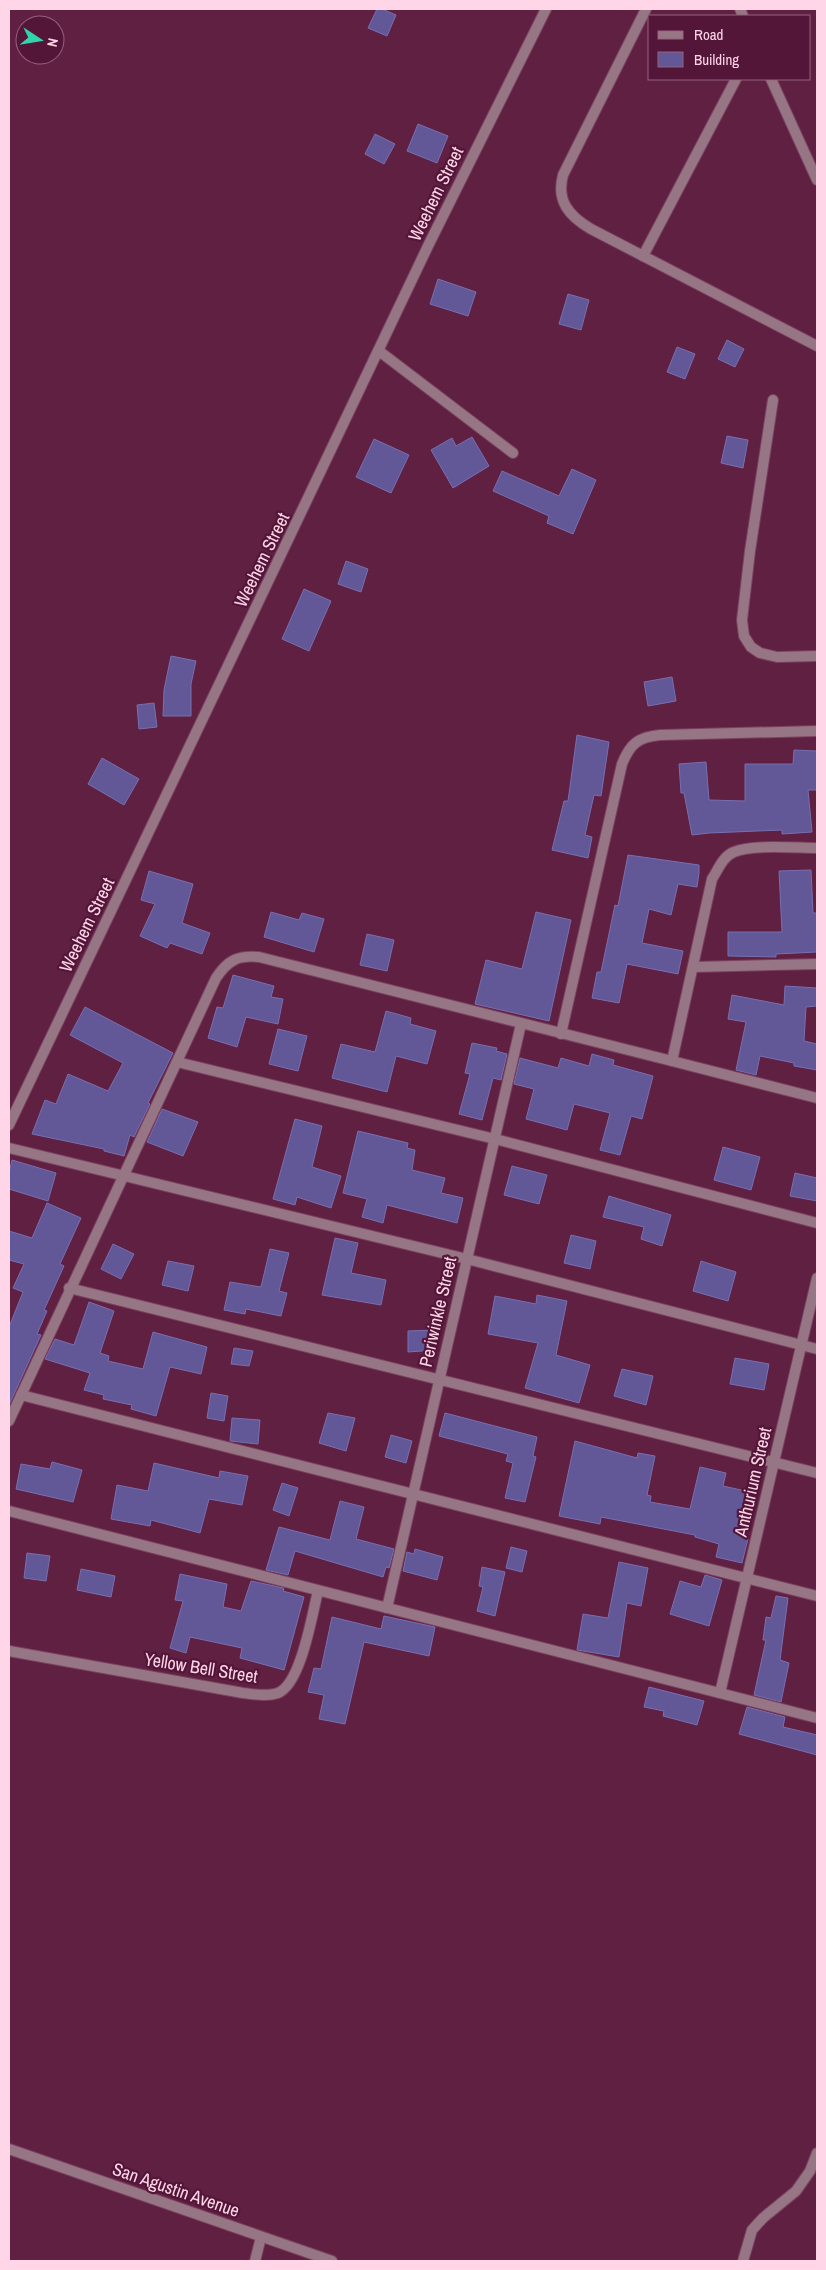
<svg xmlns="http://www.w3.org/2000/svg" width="826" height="2270" font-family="'Archivo Narrow',sans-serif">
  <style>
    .building { fill: #625797; stroke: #796fb1 }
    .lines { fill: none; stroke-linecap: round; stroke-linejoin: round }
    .minor-casing { stroke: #7c4160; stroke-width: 12 }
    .tertiary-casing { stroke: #7c4160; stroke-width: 12 }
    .minor { stroke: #967684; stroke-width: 10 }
    .tertiary { stroke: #967684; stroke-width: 10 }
    .labels { text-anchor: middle; stroke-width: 4.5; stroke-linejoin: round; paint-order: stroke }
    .street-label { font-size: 18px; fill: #fed6e8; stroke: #531538 }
  </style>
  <rect width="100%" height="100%" fill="#5f2042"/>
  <g class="building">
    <path d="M 377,9 L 382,9 L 396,15 L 387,36 L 368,28 Z"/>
    <path d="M 418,124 L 448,136 L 437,163 L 407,151 Z"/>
    <path d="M 375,134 L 395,144 L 384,164 L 365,154 Z"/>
    <path d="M 438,279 L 476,292 L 468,316 L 430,304 Z"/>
    <path d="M 568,294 L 589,300 L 581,330 L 559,324 Z"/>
    <path d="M 727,340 L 744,349 L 735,367 L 718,359 Z"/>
    <path d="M 677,347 L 695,354 L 685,379 L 667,372 Z"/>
    <path d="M 727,436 L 748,440 L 743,468 L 721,463 Z"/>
    <path d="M 472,437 L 489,466 L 453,488 L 431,450 L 452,438 L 456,446 Z"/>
    <path d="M 374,439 L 409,455 L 391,493 L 356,477 Z"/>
    <path d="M 572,469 L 596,480 L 573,534 L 547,523 L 549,516 L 493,491 L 502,471 L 559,496 Z"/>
    <path d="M 346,561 L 368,569 L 361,592 L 338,584 Z"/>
    <path d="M 304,589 L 331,601 L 309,651 L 282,639 Z"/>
    <path d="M 171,656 L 196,661 L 191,684 L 191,716 L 163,716 L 164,690 Z"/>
    <path d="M 672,677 L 676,701 L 648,706 L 644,682 Z"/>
    <path d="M 154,703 L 157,727 L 139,729 L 137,705 Z"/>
    <path d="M 577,735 L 609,742 L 601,796 L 594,795 L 585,835 L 592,837 L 588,858 L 552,850 L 564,801 L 568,801 Z"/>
    <path d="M 794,750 L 817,751 L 817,790 L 808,790 L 812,832 L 782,834 L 782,830 L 709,833 L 692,835 L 684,793 L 681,793 L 679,764 L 706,762 L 709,800 L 745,801 L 745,764 L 793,764 Z"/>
    <path d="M 102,758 L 139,779 L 124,805 L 88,784 Z"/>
    <path d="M 628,855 L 699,865 L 699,873 L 697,887 L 678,884 L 671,915 L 649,909 L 642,943 L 683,951 L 678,974 L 627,964 L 619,1003 L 592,998 L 597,972 L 601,972 L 615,905 L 618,906 Z"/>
    <path d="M 811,870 L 813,913 L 817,913 L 817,952 L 776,954 L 776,957 L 728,956 L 728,932 L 782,932 L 779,871 Z"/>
    <path d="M 149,871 L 193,884 L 182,923 L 210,933 L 202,954 L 170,943 L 167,948 L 140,936 L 155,904 L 141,900 Z"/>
    <path d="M 271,912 L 299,920 L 302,913 L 324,919 L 314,952 L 264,937 Z"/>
    <path d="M 536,912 L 571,920 L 549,1021 L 475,1004 L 486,960 L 522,969 Z"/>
    <path d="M 367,934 L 394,940 L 387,971 L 360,965 Z"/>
    <path d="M 233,975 L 274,986 L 271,997 L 283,999 L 278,1024 L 246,1017 L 237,1047 L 208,1038 L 217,1007 L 223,1008 Z"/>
    <path d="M 785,986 L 817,988 L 817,1006 L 806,1007 L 804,1041 L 817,1044 L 817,1070 L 794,1066 L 794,1063 L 760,1056 L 756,1075 L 736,1070 L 746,1022 L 728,1019 L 732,995 L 784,1005 Z"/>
    <path d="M 85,1007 L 173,1053 L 148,1103 L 150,1104 L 134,1137 L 130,1135 L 124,1156 L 104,1151 L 104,1149 L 32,1134 L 45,1100 L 56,1104 L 68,1074 L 108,1091 L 123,1063 L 70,1035 Z"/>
    <path d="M 386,1011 L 411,1018 L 410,1024 L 436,1031 L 427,1064 L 396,1056 L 387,1092 L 332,1078 L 341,1044 L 375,1052 Z"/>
    <path d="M 278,1029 L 307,1036 L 298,1071 L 269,1064 Z"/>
    <path d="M 472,1043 L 497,1048 L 496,1051 L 507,1054 L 501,1080 L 493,1078 L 482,1120 L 459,1114 L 470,1074 L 465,1073 Z"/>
    <path d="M 592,1054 L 614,1060 L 613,1065 L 653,1076 L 642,1119 L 631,1116 L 620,1155 L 600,1150 L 610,1113 L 574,1104 L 567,1130 L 526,1119 L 534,1089 L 514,1084 L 520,1058 L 558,1068 L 561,1058 L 589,1066 Z"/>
    <path d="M 162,1109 L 198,1122 L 183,1156 L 147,1142 Z"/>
    <path d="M 295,1119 L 322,1126 L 312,1167 L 341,1176 L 331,1208 L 297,1197 L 295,1205 L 273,1199 Z"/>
    <path d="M 358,1131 L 408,1143 L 407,1148 L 415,1150 L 412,1170 L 445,1178 L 441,1193 L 463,1198 L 457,1223 L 387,1205 L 383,1223 L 362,1217 L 367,1199 L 343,1193 Z"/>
    <path d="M 723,1147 L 760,1157 L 751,1190 L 714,1180 Z"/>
    <path d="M 12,1160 L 56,1173 L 48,1201 L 9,1189 L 9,1173 Z"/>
    <path d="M 512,1166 L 547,1175 L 539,1204 L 504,1195 Z"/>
    <path d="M 795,1173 L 817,1178 L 817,1201 L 790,1196 Z"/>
    <path d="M 609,1196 L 671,1215 L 662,1246 L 641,1239 L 644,1227 L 603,1217 Z"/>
    <path d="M 47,1203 L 81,1218 L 60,1264 L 64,1266 L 44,1310 L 47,1311 L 37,1334 L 41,1335 L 9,1405 L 9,1327 L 23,1292 L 13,1288 L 24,1264 L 9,1260 L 9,1231 L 32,1238 Z"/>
    <path d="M 571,1235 L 596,1241 L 590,1269 L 564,1263 Z"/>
    <path d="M 335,1238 L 358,1243 L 351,1273 L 386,1280 L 381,1305 L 322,1295 Z"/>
    <path d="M 113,1244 L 134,1254 L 121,1279 L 101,1269 Z"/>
    <path d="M 270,1249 L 289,1253 L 279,1291 L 287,1293 L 281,1316 L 246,1309 L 245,1314 L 224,1310 L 230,1282 L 261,1287 Z"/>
    <path d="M 168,1261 L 194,1266 L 188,1291 L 162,1285 Z"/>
    <path d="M 701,1261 L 736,1272 L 728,1301 L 693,1291 Z"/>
    <path d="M 537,1295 L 567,1301 L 556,1355 L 590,1365 L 579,1403 L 525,1388 L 538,1343 L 488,1334 L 495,1296 L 536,1304 Z"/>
    <path d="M 89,1302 L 114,1311 L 100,1353 L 109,1356 L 108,1361 L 143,1369 L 153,1332 L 207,1347 L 201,1374 L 170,1367 L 156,1416 L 131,1409 L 132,1405 L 103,1399 L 104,1395 L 84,1390 L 90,1373 L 45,1359 L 55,1339 L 74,1345 Z"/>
    <path d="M 434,1330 L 436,1350 L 408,1352 L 408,1331 Z"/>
    <path d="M 234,1348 L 253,1351 L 249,1366 L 231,1364 Z"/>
    <path d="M 735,1358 L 769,1364 L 764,1390 L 730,1384 Z"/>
    <path d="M 622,1369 L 653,1376 L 646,1405 L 614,1396 Z"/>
    <path d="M 211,1393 L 228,1396 L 224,1421 L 207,1418 Z"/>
    <path d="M 328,1413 L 355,1418 L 346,1451 L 319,1443 Z"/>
    <path d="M 445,1413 L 537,1437 L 533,1456 L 536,1457 L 525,1502 L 505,1498 L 513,1463 L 506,1461 L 508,1454 L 439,1436 Z"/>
    <path d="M 232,1418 L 260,1420 L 258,1444 L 230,1441 Z"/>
    <path d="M 391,1435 L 412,1441 L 406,1463 L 385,1457 Z"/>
    <path d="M 575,1441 L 637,1458 L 638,1453 L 655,1456 L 647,1495 L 651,1496 L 650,1502 L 690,1509 L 700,1467 L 726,1473 L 723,1486 L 750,1492 L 740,1536 L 748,1539 L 742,1563 L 716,1557 L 719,1544 L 695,1537 L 695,1535 L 601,1517 L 600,1524 L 559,1516 Z"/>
    <path d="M 52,1462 L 82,1470 L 73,1502 L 16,1489 L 21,1464 L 50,1469 Z"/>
    <path d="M 154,1463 L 219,1478 L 220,1471 L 248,1476 L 242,1505 L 209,1499 L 200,1533 L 151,1520 L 150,1526 L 111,1519 L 117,1485 L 148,1491 Z"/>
    <path d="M 282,1483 L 298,1488 L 289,1516 L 273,1510 Z"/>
    <path d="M 340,1501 L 364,1507 L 356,1539 L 394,1549 L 389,1568 L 386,1567 L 383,1577 L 295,1551 L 288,1575 L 266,1570 L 279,1527 L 330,1540 Z"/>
    <path d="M 511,1547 L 527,1551 L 522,1572 L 506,1568 Z"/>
    <path d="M 415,1549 L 443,1557 L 437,1580 L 403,1571 L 407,1552 L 414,1554 Z"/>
    <path d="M 27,1553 L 50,1556 L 46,1581 L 24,1578 Z"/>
    <path d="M 619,1562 L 648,1568 L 641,1606 L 627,1603 L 619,1657 L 577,1650 L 583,1614 L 608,1618 Z"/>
    <path d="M 482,1567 L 505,1572 L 495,1616 L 477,1611 L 483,1587 L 479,1586 Z"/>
    <path d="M 81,1569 L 115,1576 L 111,1597 L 77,1590 Z"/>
    <path d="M 180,1574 L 227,1584 L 223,1607 L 241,1611 L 251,1581 L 284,1588 L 283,1591 L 304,1597 L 284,1670 L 240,1658 L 242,1648 L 190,1637 L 186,1653 L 170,1648 L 183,1601 L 175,1600 Z"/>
    <path d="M 705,1575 L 722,1580 L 709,1626 L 670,1614 L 680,1581 L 701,1587 Z"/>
    <path d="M 776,1596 L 788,1598 L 780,1660 L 789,1663 L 781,1702 L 754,1695 L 766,1640 L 763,1640 L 766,1617 L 771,1618 Z"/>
    <path d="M 384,1616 L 435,1627 L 429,1656 L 364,1642 L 345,1724 L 319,1719 L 324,1695 L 308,1692 L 314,1668 L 321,1669 L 332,1617 L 381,1629 Z"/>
    <path d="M 649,1687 L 704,1701 L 697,1725 L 663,1716 L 664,1711 L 644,1707 Z"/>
    <path d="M 747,1707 L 785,1717 L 783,1727 L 817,1735 L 817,1755 L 739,1734 Z"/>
  </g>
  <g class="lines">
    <defs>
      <g id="minor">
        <path d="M 646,9 L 563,175 C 556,201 569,216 591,229 L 817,346"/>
        <path d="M 740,9 L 743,16"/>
        <path d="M 771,79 L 817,180"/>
        <path d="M 643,256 L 736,79"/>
        <path d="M 379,351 L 513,453"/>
        <path d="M 773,400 L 750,551 L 742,620 L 744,636 L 751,647 L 760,653 L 777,657 L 817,656"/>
        <path d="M 694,967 L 817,964"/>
        <path d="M 561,1034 L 622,764 C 630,744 638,737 660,735 L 817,731"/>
        <path d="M 672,1061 L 817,1098"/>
        <path d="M 177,1062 L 495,1139 L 817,1223"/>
        <path d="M 9,1148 L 467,1259 L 817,1349"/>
        <path d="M 69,1288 L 817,1473"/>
        <path d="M 21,1395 L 817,1596"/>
        <path d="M 9,1421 L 216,978 C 228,960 238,955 259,957 L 672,1061 L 712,879 C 718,870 723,856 734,852 C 751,844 797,848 817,848"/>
        <path d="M 9,1511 L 817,1718"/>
        <path d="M 387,1608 L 521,1024"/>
        <path d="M 9,1651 L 243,1693 C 253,1694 267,1697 278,1693 C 301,1684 312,1615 318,1591"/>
        <path d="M 720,1693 L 817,1278"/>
        <path d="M 255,2261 L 261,2237"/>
        <path d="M 743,2261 L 752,2230 L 763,2218 L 796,2191 L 810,2171 L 817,2153"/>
      </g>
      <g id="tertiary">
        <path d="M 9,1125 L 428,246 L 546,9"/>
        <path d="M 9,2149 L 332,2261"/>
      </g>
    </defs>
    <use href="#minor" class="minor-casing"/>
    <use href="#tertiary" class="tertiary-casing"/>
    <use href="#minor" class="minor"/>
    <use href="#tertiary" class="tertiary"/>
  </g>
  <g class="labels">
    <g class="street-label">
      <text transform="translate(436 194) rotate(-64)" y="6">Weehem Street</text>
      <text transform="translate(262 560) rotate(-64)" y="6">Weehem Street</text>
      <text transform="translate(87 925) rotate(-64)" y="6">Weehem Street</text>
      <text transform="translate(438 1312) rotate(-77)" y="6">Periwinkle Street</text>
      <text transform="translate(753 1482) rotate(-77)" y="6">Anthurium Street</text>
      <text transform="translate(201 1668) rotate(9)" y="6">Yellow Bell Street</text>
      <text transform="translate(176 2190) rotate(19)" y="6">San Agustin Avenue</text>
    </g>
  </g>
  <rect width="826" height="2270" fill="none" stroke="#fed6e8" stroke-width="20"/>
  <rect x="648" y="15" width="162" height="65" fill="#531538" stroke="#97627e"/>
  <rect x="658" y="31" width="25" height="8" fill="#967684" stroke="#97627e"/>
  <text x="694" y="40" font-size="15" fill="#fed6e8">Road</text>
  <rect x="658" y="52" width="25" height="15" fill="#625797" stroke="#97627e"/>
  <text x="694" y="65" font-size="15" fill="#fed6e8">Building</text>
  <g transform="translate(40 40) rotate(102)"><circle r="24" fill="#531538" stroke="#97627e"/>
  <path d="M0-4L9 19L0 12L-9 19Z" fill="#32d4a9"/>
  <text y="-8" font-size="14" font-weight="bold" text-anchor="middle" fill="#fed6e8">N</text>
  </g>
</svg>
